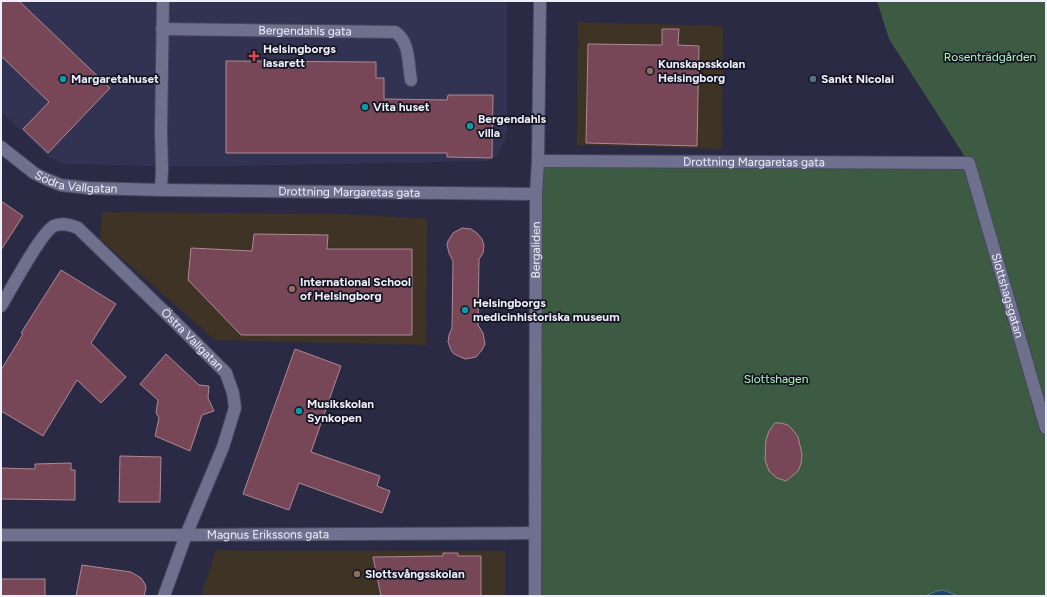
<svg xmlns="http://www.w3.org/2000/svg" width="1047" height="597" font-family="Figtree,sans-serif">
  <style>
    .built { fill: #323252 }
    .education { fill: #3e3324 }
    .green { fill: #3d5a43 }
    .water { fill: #1f4362; stroke: #5d7790 }
    .building { fill: #774758; stroke: #ad8994 }
    .lines { fill: none; stroke-linecap: round; stroke-linejoin: round }
    .minor-casing { stroke: #48475d; stroke-width: 14 }
    .minor { stroke: #6e708e; stroke-width: 12 }
    .health-dot { fill: #e0444e; stroke: #141520; stroke-width: 1.5 }
    .education-dot { fill: #8d6e63; stroke: #141520; stroke-width: 1.5 }
    .culture-dot { fill: #0f9aa8; stroke: #141520; stroke-width: 1.5 }
    .service-dot { fill: #5c6f8a; stroke: #141520; stroke-width: 1.5 }
    .labels { text-anchor: middle; stroke-width: 3.5; stroke-linejoin: round; paint-order: stroke }
    .street-label { font-size: 12px; fill: #eeeffd; stroke: #141520 }
    .poi-label { font-size: 12px; font-weight: bold; fill: #eeeffd; stroke: #141520; text-anchor: start }
    .park-label { font-size: 12px; fill: #b3f5c0; stroke: #141520 }
  </style>
  <rect width="100%" height="100%" fill="#2a2a44"/>
  <path class="built" d="M 1,1 L 507,1 L 507,129 L 505,141 L 497,156 L 492,159 L 486,161 L 190,167 L 63,164 L 49,157 L 1,112 Z"/>
  <g class="education">
    <path d="M 578,22 L 723,26 L 722,149 L 577,145 Z"/>
    <path d="M 102,212 L 345,214 L 427,219 L 426,345 L 215,340 L 100,239 Z"/>
    <path d="M 216,550 L 505,551 L 505,596 L 201,596 Z"/>
  </g>
  <path class="green" d="M 877,1 L 1046,1 L 1046,596 L 535,596 L 541,162 L 969,163 L 889,39 Z"/>
  <path class="water" d="M 943,590 L 958,596 L 925,596 L 937,591 Z"/>
  <g class="building">
    <path d="M 1,1 L 19,1 L 110,88 L 48,153 L 23,129 L 49,102 L 1,56 Z"/>
    <path d="M 662,29 L 679,29 L 678,45 L 699,46 L 697,146 L 586,143 L 588,44 L 662,45 Z"/>
    <path d="M 226,61 L 376,62 L 376,78 L 384,78 L 384,99 L 447,100 L 448,95 L 493,95 L 492,158 L 447,157 L 447,153 L 226,153 Z"/>
    <path d="M 1,201 L 23,216 L 1,250 Z"/>
    <path d="M 462,228 L 471,229 L 477,233 L 482,239 L 484,245 L 483,253 L 479,259 L 478,325 L 483,333 L 485,344 L 482,350 L 476,357 L 465,359 L 454,354 L 451,350 L 448,342 L 449,335 L 452,328 L 453,261 L 449,253 L 447,245 L 448,241 L 453,233 Z"/>
    <path d="M 254,234 L 328,235 L 327,249 L 412,249 L 412,335 L 241,335 L 188,280 L 191,248 L 252,251 Z"/>
    <path d="M 61,270 L 116,304 L 91,343 L 126,377 L 101,403 L 77,380 L 43,436 L 1,411 L 1,370 L 23,334 L 21,333 Z"/>
    <path d="M 295,349 L 341,366 L 311,452 L 380,476 L 377,486 L 390,491 L 382,513 L 299,483 L 289,510 L 243,494 Z"/>
    <path d="M 166,354 L 199,385 L 209,386 L 208,398 L 214,411 L 202,415 L 190,451 L 155,436 L 159,418 L 156,413 L 158,400 L 140,384 Z"/>
    <path d="M 775,423 L 781,423 L 788,425 L 793,430 L 798,437 L 802,454 L 801,464 L 798,471 L 786,481 L 777,478 L 769,471 L 765,460 L 766,440 L 769,431 Z"/>
    <path d="M 120,456 L 161,457 L 160,502 L 119,502 Z"/>
    <path d="M 71,463 L 71,470 L 75,470 L 75,500 L 1,499 L 1,468 L 35,469 L 35,464 Z"/>
    <path d="M 443,553 L 458,553 L 458,556 L 481,556 L 481,596 L 381,596 L 373,557 L 443,556 Z"/>
    <path d="M 82,565 L 131,572 L 141,578 L 145,584 L 146,588 L 144,596 L 76,596 Z"/>
    <rect x="1" y="579" width="44" height="17"/>
  </g>
  <g class="lines">
    <defs>
      <g id="minor">
        <path id="s1" d="M 162,29 L 395,32 C 410,41 408,64 411,80"/>
        <path id="s2" d="M 1,147 L 34,173 L 46,179 L 61,185 L 88,188 L 161,190 L 536,194"/>
        <path id="s3" d="M 538,161 L 969,163 L 1046,428"/>
        <path d="M 161,190 L 162,169 L 161,132 L 163,1"/>
        <path id="s4" d="M 1,306 C 10,291 42,231 54,226 C 62,222 71,225 78,228 L 174,321 L 226,373 L 233,393 L 235,408 L 223,447 L 186,535 L 164,596"/>
        <path id="s5" d="M 1,535 L 186,535 L 535,533"/>
        <path id="s6" d="M 535,596 L 536,194 L 538,161 L 540,1"/>
      </g>
    </defs>
    <use href="#minor" class="minor-casing"/>
    <use href="#minor" class="minor"/>
  </g>
  <path class="health-dot" d="M252 50h4v4h4v4h-4v4h-4v-4h-4v-4h4z"/>
  <g class="education-dot">
    <circle cx="650" cy="71" r="4"/>
    <circle cx="292" cy="289" r="4"/>
    <circle cx="357" cy="574" r="4"/>
  </g>
  <g class="culture-dot">
    <circle cx="63" cy="79" r="4"/>
    <circle cx="365" cy="107" r="4"/>
    <circle cx="470" cy="126" r="4"/>
    <circle cx="465" cy="310" r="4"/>
    <circle cx="299" cy="411" r="4"/>
  </g>
  <circle class="service-dot" cx="813" cy="79" r="4"/>
  <g class="labels">
    <g class="street-label">
      <text dy="4" stroke="none"><textPath href="#s1" startOffset="143">Bergendahls gata</textPath></text>
      <text dy="4" stroke="none"><textPath href="#s3" startOffset="216">Drottning Margaretas gata</textPath></text>
      <text dy="4" stroke="none"><textPath href="#s2" startOffset="86">Södra Vallgatan</textPath></text>
      <text dy="4" stroke="none"><textPath href="#s2" startOffset="360">Drottning Margaretas gata</textPath></text>
      <text dy="4" stroke="none"><textPath href="#s6" startOffset="346">Bergaliden</textPath></text>
      <text dy="4" stroke="none"><textPath href="#s3" startOffset="569">Slottshagsgatan</textPath></text>
      <text dy="4" stroke="none"><textPath href="#s4" startOffset="281">Östra Vallgatan</textPath></text>
      <text dy="4" stroke="none"><textPath href="#s5" startOffset="267">Magnus Erikssons gata</textPath></text>
    </g>
    <g class="poi-label">
      <text x="263" y="53">Helsingborgs<tspan x="263" dy="14">lasarett</tspan></text>
      <text x="658" y="68">Kunskapsskolan<tspan x="658" dy="14">Helsingborg</tspan></text>
      <text x="71" y="83">Margaretahuset</text>
      <text x="821" y="83">Sankt Nicolai</text>
      <text x="373" y="111">Vita huset</text>
      <text x="478" y="123">Bergendahls<tspan x="478" dy="14">villa</tspan></text>
      <text x="300" y="286">International School<tspan x="300" dy="14">of Helsingborg</tspan></text>
      <text x="473" y="307">Helsingborgs<tspan x="473" dy="14">medicinhistoriska museum</tspan></text>
      <text x="307" y="408">Musikskolan<tspan x="307" dy="14">Synkopen</tspan></text>
      <text x="365" y="578">Slottsvångsskolan</text>
    </g>
    <g class="park-label">
      <text x="990" y="61">Rosenträdgården</text>
      <text x="776" y="383">Slottshagen</text>
    </g>
  </g>
  <rect width="1047" height="597" fill="none" stroke="#eeeffd" stroke-width="4"/>
</svg>
